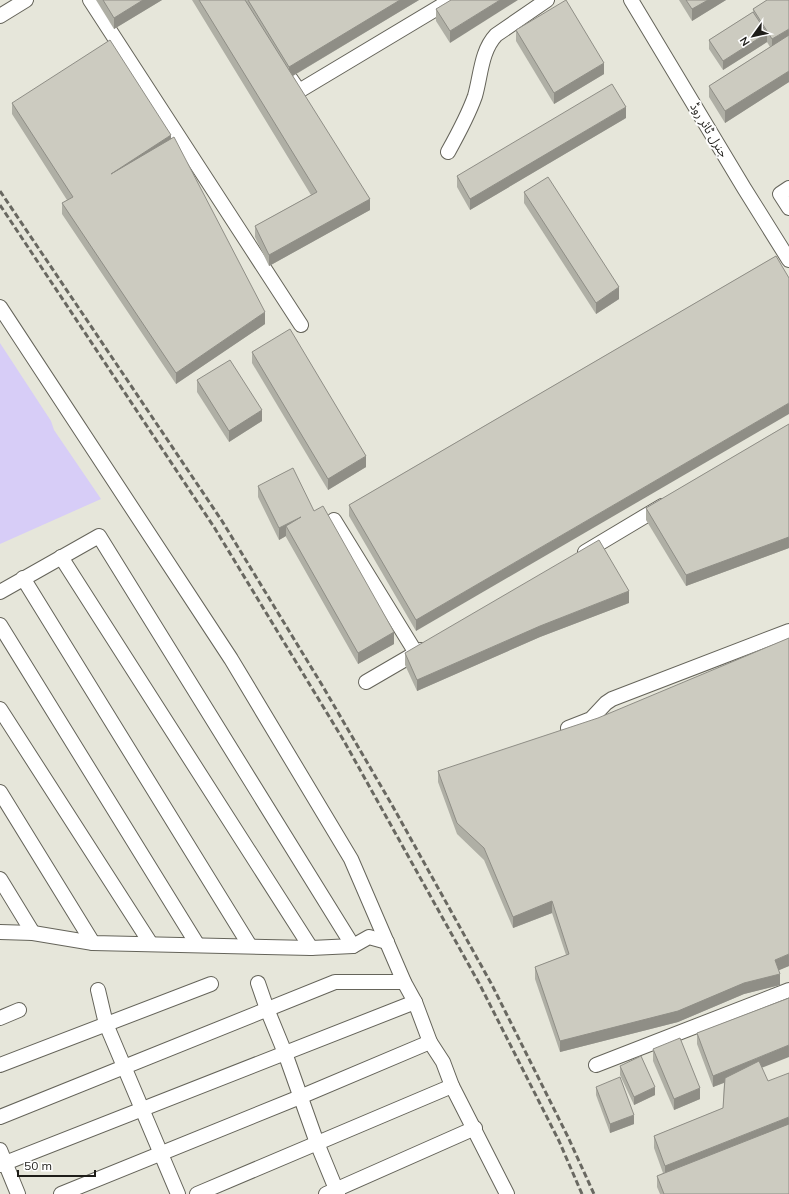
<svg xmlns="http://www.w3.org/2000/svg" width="789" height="1194" font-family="Mulish,'Noto Sans Arabic',sans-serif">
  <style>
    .green { fill: #d7cdf7 }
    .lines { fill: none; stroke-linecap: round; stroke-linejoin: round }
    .minor-casing { stroke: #65645a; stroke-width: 16 }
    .minor { stroke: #fff; stroke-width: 14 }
    .rail { stroke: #696861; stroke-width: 3; stroke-dasharray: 6 3; stroke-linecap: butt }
    .wall { fill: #afafa5 }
    .shaded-wall { fill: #8f8e86 }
    .building { fill: #cccbc0; stroke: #8f8e86 }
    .labels { text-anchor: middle; stroke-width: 4; stroke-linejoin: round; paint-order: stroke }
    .street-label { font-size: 12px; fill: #1e1d19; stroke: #fff }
  </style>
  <rect width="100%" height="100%" fill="#e6e6da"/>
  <path class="green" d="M 0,343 L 51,421 L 54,430 L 101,499 L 0,544 Z"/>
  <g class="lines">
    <defs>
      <g id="minor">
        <path d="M 90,0 L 301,325"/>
        <path d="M 631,0 L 744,188 L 789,260"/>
        <path d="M 0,16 L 26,0"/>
        <path d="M 290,78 L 299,91 L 451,0"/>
        <path d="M 448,152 C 458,134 468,116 475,96 C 481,75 481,51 496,35 L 547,0"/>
        <path d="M 789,188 L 780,194 L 789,208"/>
        <path d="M 0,307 L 231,659 L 351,859 L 404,982 L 415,1002 L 430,1042 L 443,1062 L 452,1086 L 507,1194"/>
        <path d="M 334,520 L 416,653"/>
        <path d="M 585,552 L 662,506"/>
        <path d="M 61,557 L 311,948"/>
        <path d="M 23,578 L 250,946"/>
        <path d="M 0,592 L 99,536 L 353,946"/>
        <path d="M 0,625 L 197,944"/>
        <path d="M 366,682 L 421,650"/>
        <path d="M 0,709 L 151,944"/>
        <path d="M 568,728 L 591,719 L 606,703 L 612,699 L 789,631"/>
        <path d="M 0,792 L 93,943"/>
        <path d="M 0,879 L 33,933"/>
        <path d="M 0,932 L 33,933 L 93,943 L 311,948 L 353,946 L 369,937 L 387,942"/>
        <path d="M 258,983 L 267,1009 L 285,1053 L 317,1143 L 338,1194"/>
        <path d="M 98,990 L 106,1024 L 178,1194"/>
        <path d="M 0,1018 L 19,1010"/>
        <path d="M 0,1065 L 211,984"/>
        <path d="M 596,1065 L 789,990"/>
        <path d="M 0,1117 L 335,982 L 404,982"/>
        <path d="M 0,1150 L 18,1194"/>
        <path d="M 0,1165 L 415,1002"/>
        <path d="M 61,1194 L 300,1097 L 430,1042"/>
        <path d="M 197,1194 L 452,1086"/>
        <path d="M 326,1194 L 475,1128"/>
      </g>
    </defs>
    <use href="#minor" class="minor-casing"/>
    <use href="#minor" class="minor"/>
    <g class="rail">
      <path d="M 0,191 L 222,521 L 322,685 L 392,805 L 492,985 L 568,1137 L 594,1194"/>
      <path d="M 0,205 L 214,527 L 344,741 L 480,985 L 559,1141 L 582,1194"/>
    </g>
  </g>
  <g class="wall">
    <path d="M 96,0 L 162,0 L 114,29 Z"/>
    <path d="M 192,0 L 419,0 L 293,76 L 370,210 L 269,266 L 255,237 L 255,226 L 311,195 Z"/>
    <path d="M 451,0 L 450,43 L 436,21 L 436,9 Z"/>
    <path d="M 679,0 L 726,0 L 692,21 Z"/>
    <path d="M 767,0 L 789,82 L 725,123 L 709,97 L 709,86 L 770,47 L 767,42 L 723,70 L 709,49 L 709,40 L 753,12 L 753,9 Z"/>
    <path d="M 516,30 L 604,74 L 554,104 L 516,41 Z"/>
    <path d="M 12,103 L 171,139 L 265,324 L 176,384 L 62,214 L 62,203 L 67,200 L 12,114 Z"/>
    <path d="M 626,118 L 470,210 L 457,187 L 457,176 Z"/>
    <path d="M 524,192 L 619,299 L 596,314 L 524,203 Z"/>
    <path d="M 776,256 L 416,631 L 349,516 L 349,505 Z"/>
    <path d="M 252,352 L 366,467 L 328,490 L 252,363 Z"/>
    <path d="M 197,380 L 262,421 L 229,442 L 197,392 Z"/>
    <path d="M 789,424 L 789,548 L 686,586 L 646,520 L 646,508 Z"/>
    <path d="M 258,486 L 314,511 L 394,644 L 358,664 L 286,537 L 286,536 L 279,540 L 258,497 Z"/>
    <path d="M 629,603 L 540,637 L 417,691 L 405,665 L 405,653 Z"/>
    <path d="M 438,771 L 789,966 L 778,970 L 780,985 L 744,994 L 678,1022 L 560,1052 L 535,979 L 535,967 L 566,955 L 552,913 L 513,928 L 484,860 L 457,834 L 438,782 Z"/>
    <path d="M 697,1033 L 762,1068 L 789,1194 L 660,1194 L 657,1187 L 657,1176 L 663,1173 L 654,1148 L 654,1136 L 723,1108 L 724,1083 L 713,1087 L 697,1044 Z"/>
    <path d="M 653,1049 L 700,1099 L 674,1110 L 653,1061 Z"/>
    <path d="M 620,1066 L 655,1095 L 634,1105 L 620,1075 Z"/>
    <path d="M 596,1087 L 634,1124 L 610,1133 L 596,1095 Z"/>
  </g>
  <g class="shaded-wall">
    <path d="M 143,0 L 162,0 L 114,29 L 114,18 Z"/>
    <path d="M 400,0 L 419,0 L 289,78 L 289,67 Z"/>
    <path d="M 500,0 L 518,0 L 450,43 L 450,31 Z"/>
    <path d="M 708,0 L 726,0 L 692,21 L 692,9 Z"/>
    <path d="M 789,29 L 789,40 L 772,51 L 772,39 Z"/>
    <path d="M 767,33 L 767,42 L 723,70 L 723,61 Z"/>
    <path d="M 604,63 L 604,74 L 554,104 L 554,93 Z"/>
    <path d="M 789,71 L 789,82 L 725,123 L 725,111 Z"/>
    <path d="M 626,107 L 626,118 L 470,210 L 470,199 Z"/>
    <path d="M 171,135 L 171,147 L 111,174 Z"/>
    <path d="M 370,199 L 370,210 L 269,266 L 269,255 Z"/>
    <path d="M 619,287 L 619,299 L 596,314 L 596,303 Z"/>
    <path d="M 265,312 L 265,324 L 176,384 L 176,373 Z"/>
    <path d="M 789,403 L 789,414 L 416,631 L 416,620 Z"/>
    <path d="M 262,410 L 262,421 L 229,442 L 229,431 Z"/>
    <path d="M 366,456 L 366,467 L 328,490 L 328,479 Z"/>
    <path d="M 301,517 L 286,526 L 286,536 L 279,540 L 279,528 Z"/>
    <path d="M 789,537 L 789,548 L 686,586 L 686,575 Z"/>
    <path d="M 629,591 L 629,603 L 540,637 L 417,691 L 417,680 L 540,626 Z"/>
    <path d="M 394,632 L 394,644 L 358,664 L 358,653 Z"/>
    <path d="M 552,901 L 552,913 L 513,928 L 513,917 Z"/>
    <path d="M 789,954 L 789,966 L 775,972 L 775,960 Z"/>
    <path d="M 780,974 L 780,985 L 744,994 L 678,1022 L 560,1052 L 560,1041 L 744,983 Z"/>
    <path d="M 789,1045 L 789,1057 L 713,1087 L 713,1076 Z"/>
    <path d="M 655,1087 L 655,1095 L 634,1105 L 634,1097 Z"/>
    <path d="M 700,1088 L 700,1099 L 674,1110 L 674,1099 Z"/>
    <path d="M 634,1115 L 634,1124 L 610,1133 L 610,1124 Z"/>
    <path d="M 789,1117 L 789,1128 L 665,1177 L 665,1166 Z"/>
  </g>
  <g class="building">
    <path d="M 103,0 L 143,0 L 114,18 Z"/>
    <path d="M 199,0 L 245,0 L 370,199 L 269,255 L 255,226 L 317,192 Z"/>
    <path d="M 248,0 L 400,0 L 289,67 Z"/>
    <path d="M 451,0 L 500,0 L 450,31 L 436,9 Z"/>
    <path d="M 566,0 L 604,63 L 554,93 L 516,30 Z"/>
    <path d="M 686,0 L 708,0 L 692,9 Z"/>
    <path d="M 767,0 L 789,0 L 789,29 L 772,39 L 753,9 Z"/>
    <path d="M 753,12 L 767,33 L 723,61 L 709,40 Z"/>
    <path d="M 789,35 L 789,71 L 725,111 L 709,86 Z"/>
    <path d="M 110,40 L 171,135 L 111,174 L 174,137 L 265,312 L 176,373 L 62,203 L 73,197 L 12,103 Z"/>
    <path d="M 612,84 L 626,107 L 470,199 L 457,176 Z"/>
    <path d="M 548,177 L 619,287 L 596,303 L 524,192 Z"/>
    <path d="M 776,256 L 789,278 L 789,403 L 416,620 L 349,505 Z"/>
    <path d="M 290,329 L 366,456 L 328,479 L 252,352 Z"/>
    <path d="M 230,360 L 262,410 L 229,431 L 197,380 Z"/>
    <path d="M 789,424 L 789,537 L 686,575 L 646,508 Z"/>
    <path d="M 293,468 L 314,511 L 323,506 L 394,632 L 358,653 L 286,526 L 301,517 L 279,528 L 258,486 Z"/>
    <path d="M 599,540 L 629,591 L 540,626 L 417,680 L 405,653 Z"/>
    <path d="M 789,638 L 789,954 L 775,960 L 780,974 L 744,983 L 678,1011 L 560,1041 L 535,967 L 569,954 L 552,901 L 513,917 L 484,848 L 457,823 L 438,771 L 598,718 Z"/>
    <path d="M 789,998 L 789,1045 L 713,1076 L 697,1033 Z"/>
    <path d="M 680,1038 L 700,1088 L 674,1099 L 653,1049 Z"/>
    <path d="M 641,1056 L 655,1087 L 634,1097 L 620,1066 Z"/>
    <path d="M 759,1061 L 768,1081 L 789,1073 L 789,1117 L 665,1166 L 654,1136 L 723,1108 L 725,1078 Z"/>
    <path d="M 620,1077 L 634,1115 L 610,1124 L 596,1087 Z"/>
    <path d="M 789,1124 L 789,1194 L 664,1194 L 657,1176 Z"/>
  </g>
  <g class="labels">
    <g class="street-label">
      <text transform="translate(709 130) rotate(59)" y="4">جنرل ٹائر روڈ</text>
    </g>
  </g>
  <g transform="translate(753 36) rotate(237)" stroke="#ffffff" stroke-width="3" paint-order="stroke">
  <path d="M0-3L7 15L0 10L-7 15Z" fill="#1e1d19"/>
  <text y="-6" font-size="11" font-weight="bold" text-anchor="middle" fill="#1e1d19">N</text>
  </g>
  <path d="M18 1170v6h77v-6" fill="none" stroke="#1e1d19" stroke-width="2"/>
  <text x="24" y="1170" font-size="12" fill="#1e1d19" stroke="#ffffff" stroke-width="3" paint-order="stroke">50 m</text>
</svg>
